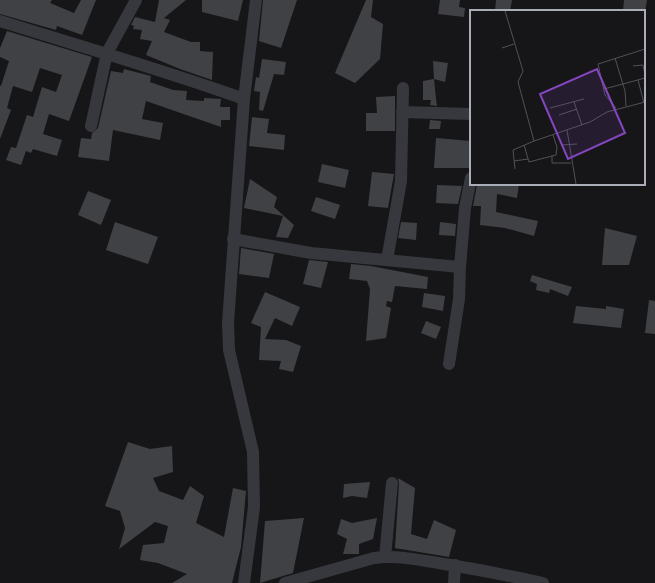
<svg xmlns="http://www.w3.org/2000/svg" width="655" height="583" font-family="'Noto Sans',sans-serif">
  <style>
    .building { fill: #404145 }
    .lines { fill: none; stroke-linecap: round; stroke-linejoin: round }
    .street { stroke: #37383d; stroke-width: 12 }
    .inset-road { fill: none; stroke: #505258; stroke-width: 1 }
    .view { fill: #8446be; fill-opacity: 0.15; stroke: #8446be; stroke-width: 2 }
    .inset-edge { fill: none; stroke: #a8adb8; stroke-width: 2 }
  </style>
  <rect width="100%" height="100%" fill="#161618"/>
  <g class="building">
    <path d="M 0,0 L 52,0 L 50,3 L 74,13 L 81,0 L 96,0 L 82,35 L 57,26 L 56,30 L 0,14 Z"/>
    <path d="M 159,0 L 186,0 L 164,18 L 170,20 L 164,32 L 191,42 L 200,42 L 200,51 L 213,52 L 212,80 L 180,69 L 146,55 L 152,41 L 140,39 L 142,30 L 133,29 L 134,26 L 131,25 L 135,17 L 155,22 Z"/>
    <path d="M 202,0 L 243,0 L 238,21 L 202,12 Z"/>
    <path d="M 263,0 L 297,0 L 281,48 L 259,41 Z"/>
    <path d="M 366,0 L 373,0 L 371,17 L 383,24 L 380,59 L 355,83 L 335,73 Z"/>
    <path d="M 440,0 L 460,0 L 459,7 L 465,8 L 464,17 L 438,14 Z"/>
    <path d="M 496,0 L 512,0 L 510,11 L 495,11 Z"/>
    <path d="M 624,0 L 647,0 L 645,11 L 623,11 Z"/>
    <path d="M 7,31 L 92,57 L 69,121 L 49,114 L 43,134 L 62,140 L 57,156 L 33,149 L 31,153 L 26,151 L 21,165 L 6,160 L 11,147 L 16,148 L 27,115 L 33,117 L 42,87 L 56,92 L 62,75 L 40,68 L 32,92 L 13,86 L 7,108 L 11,110 L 0,139 L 0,85 L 1,86 L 9,61 L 0,57 L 0,48 Z"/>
    <path d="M 262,59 L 286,62 L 284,75 L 274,74 L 263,111 L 259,110 L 260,92 L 254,91 L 256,77 L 259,78 Z"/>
    <path d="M 433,61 L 448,63 L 445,82 L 434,79 Z"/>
    <path d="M 124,69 L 151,76 L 150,82 L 173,90 L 187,91 L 186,100 L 204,101 L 204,98 L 221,99 L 220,107 L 230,107 L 230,120 L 221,120 L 221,127 L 146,101 L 142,119 L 163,123 L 160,140 L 113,130 L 109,161 L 78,157 L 81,138 L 91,139 L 92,133 L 98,128 L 111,71 L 123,73 Z"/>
    <path d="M 434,79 L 436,99 L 437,106 L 430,105 L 431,100 L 423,100 L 423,81 Z"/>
    <path d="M 395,96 L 395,131 L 366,131 L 366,113 L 377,113 L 376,97 Z"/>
    <path d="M 252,117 L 269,119 L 267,133 L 285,135 L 284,150 L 249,146 Z"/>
    <path d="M 430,120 L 441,121 L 440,129 L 429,129 Z"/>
    <path d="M 436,138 L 471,141 L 471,168 L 434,168 Z"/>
    <path d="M 322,164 L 349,170 L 345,188 L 318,182 Z"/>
    <path d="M 372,172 L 394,174 L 388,208 L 368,206 Z"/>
    <path d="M 250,179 L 277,197 L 274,207 L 294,225 L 288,238 L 276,237 L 283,216 L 244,208 Z"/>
    <path d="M 508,184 L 519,184 L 517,198 L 497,194 L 496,212 L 538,221 L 534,236 L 505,228 L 480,225 L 481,206 L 473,206 L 477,185 L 508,186 Z"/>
    <path d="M 437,185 L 462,186 L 458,204 L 436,203 Z"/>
    <path d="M 88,191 L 111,200 L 101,225 L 78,215 Z"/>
    <path d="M 316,197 L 340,205 L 335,219 L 311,211 Z"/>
    <path d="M 115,222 L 158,237 L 148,264 L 106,250 Z"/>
    <path d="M 401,222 L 417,223 L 416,240 L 398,238 Z"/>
    <path d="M 440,222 L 456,224 L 455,236 L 439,235 Z"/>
    <path d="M 605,228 L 637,236 L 629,265 L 602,265 Z"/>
    <path d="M 241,248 L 274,254 L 269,278 L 239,274 Z"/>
    <path d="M 309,260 L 328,262 L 321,288 L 303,284 Z"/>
    <path d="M 351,264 L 371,266 L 428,277 L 427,289 L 395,286 L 392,302 L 387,301 L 386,306 L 391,308 L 386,338 L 366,341 L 370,289 L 367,281 L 349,279 Z"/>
    <path d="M 532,275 L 572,287 L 568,296 L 550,289 L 549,293 L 536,290 L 537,284 L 530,281 Z"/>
    <path d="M 265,292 L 300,307 L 292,326 L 275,318 L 265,339 L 286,340 L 301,346 L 293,372 L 279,369 L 281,361 L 259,360 L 261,327 L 251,323 Z"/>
    <path d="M 424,293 L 445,296 L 443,311 L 422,307 Z"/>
    <path d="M 649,300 L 655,301 L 655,334 L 645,333 Z"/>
    <path d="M 576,306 L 606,309 L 606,306 L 624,309 L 621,328 L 573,323 Z"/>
    <path d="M 426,321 L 441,327 L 436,339 L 421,333 Z"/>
    <path d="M 128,442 L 150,449 L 172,446 L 173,472 L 153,478 L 159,491 L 183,500 L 190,486 L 204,496 L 196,523 L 224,537 L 233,488 L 246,491 L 241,547 L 232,583 L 172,583 L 187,574 L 158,563 L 140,560 L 143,545 L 164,543 L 168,526 L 155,522 L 119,549 L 125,528 L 120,511 L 105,506 Z"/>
    <path d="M 398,478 L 415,488 L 411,534 L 427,539 L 434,520 L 456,530 L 449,557 L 395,548 L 399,484 Z"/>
    <path d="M 370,482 L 367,498 L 352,496 L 343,498 L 344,484 Z"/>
    <path d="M 304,518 L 293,573 L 260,583 L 265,521 Z"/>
    <path d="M 377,518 L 373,539 L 359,544 L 359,554 L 343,554 L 347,539 L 337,534 L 341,519 L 352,523 Z"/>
  </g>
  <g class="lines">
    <g class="street">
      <path d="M 0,21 C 82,47 164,70 244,99"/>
      <path d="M 402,112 L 471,114"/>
      <path d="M 91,126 L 107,53 L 136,0"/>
      <path d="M 233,239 L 311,253 L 460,267"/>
      <path d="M 387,260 L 401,181 L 403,88"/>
      <path d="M 449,364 L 459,299 L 460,267 L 465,208 L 471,178"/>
      <path d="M 385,557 L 392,483"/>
      <path d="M 244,583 L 254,507 L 253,452 L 229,350 L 228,323 L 244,99 L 256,0"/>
      <path d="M 285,583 L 374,558 C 397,555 420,560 444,564 C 477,569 510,576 543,583"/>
      <path d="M 454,583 L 455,565"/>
    </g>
  </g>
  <g transform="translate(470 10)">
    <rect width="175" height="175" fill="#161618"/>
    <path class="inset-road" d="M 35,1 L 53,61 L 48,72 L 64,131 L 120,112 L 137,102 L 175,92M 32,38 L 44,34M 145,48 L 155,81 L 156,96M 163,56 L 173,55 L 175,64M 168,70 L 174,93M 134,79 L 175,68M 104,92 L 112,115M 80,98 L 114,89M 146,98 L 135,85 L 128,54 L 175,39M 89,105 L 107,99M 97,120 L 106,174M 83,125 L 87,137 L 86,145 L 82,146 L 82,153 L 101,153M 54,135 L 59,152 L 82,146M 91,135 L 107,134M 44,151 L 58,149M 45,159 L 43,140 L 64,131"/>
    <path class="view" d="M 127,59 L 155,123 L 98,149 L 70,84 Z"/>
    <rect width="175" height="175" class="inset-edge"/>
  </g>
</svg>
